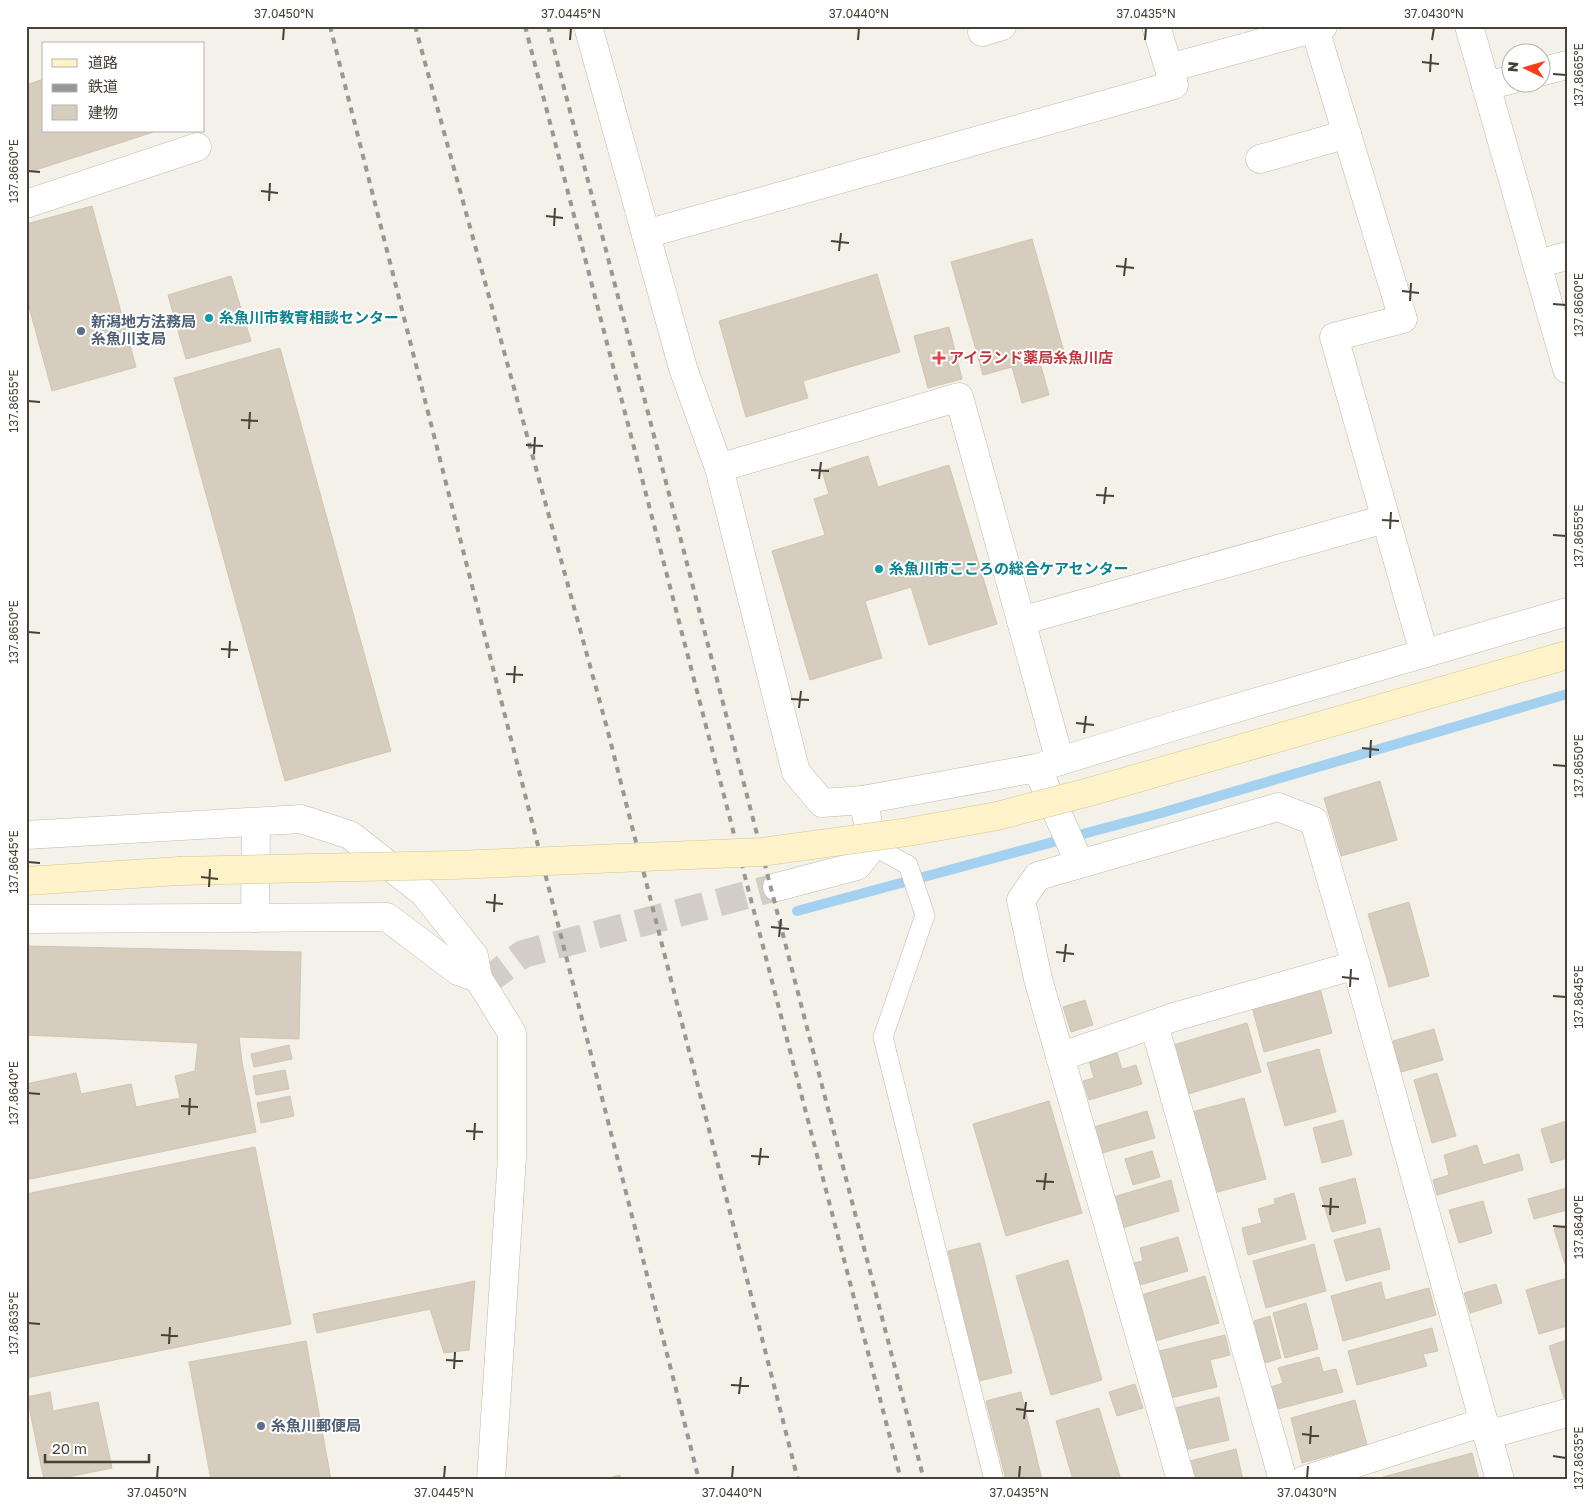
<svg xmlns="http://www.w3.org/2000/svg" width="1593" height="1506" font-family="'Golos Text','Noto Sans JP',sans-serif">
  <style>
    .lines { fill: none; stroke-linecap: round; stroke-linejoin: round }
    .stream { stroke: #a5d1f0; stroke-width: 10 }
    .building { fill: #d6cdbe; stroke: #d1c5b1 }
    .street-tunnel { stroke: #d2cec5; stroke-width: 28; stroke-dasharray: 28 14; stroke-linecap: butt }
    .lane-casing { stroke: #c0b9ab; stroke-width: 20 }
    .street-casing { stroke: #c0b9ab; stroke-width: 29 }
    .secondary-casing { stroke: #d4c599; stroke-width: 29 }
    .lane { stroke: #fff; stroke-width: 19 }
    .street { stroke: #fff; stroke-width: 28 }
    .secondary { stroke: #fef2c8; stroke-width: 28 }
    .rail { stroke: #979797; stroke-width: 4; stroke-dasharray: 6 6; stroke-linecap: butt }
    .secondary-bridge-casing { stroke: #d4c599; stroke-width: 29; stroke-linecap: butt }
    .secondary-bridge { stroke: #fef2c8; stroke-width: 28 }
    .ticks { fill: none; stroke: #484137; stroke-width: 2 }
    .culture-dot { fill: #0f9aa8; stroke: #fff; stroke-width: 2 }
    .service-dot { fill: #5c6f8a; stroke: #fff; stroke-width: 2 }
    .health-dot { fill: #e0444e; stroke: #fff; stroke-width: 2 }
    .labels { text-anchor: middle; stroke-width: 4; stroke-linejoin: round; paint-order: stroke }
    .culture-label { font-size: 15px; font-weight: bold; fill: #0d838f; stroke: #fff; text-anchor: start }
    .service-label { font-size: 15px; font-weight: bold; fill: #4e5e75; stroke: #fff; text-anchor: start }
    .health-label { font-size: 15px; font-weight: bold; fill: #be3a42; stroke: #fff; text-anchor: start }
    .neatline { fill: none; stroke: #484137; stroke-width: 2 }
    .ticks-label { font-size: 12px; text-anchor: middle; fill: #484137 }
  </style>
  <rect width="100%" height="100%" fill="#f4f1e9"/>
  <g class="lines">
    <path class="stream" d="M 797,911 L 1161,813 L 1567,694"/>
  </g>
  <g class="building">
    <path d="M 44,79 L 44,131 L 157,131 L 26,173 L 26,85 Z"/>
    <path d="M 92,206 L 136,367 L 52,391 L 26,296 L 26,224 Z"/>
    <path d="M 1032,239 L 1064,352 L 1039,359 L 1049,395 L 1022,403 L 1012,367 L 983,375 L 951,262 Z"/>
    <path d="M 877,274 L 900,352 L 803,381 L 808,398 L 746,417 L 719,321 Z"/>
    <path d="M 231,276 L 251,341 L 186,359 L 168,295 Z"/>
    <path d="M 949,327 L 962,379 L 928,388 L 914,336 Z"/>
    <path d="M 280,348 L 391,751 L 285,781 L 174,378 Z"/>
    <path d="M 868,456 L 878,487 L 949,465 L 997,624 L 929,645 L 911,587 L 865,601 L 882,658 L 810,680 L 772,551 L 825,535 L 814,499 L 829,494 L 822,471 Z"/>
    <path d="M 1380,781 L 1397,840 L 1341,856 L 1324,798 Z"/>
    <path d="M 1409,902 L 1429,976 L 1389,987 L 1368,914 Z"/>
    <path d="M 26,946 L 301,952 L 299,1039 L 239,1037 L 242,1062 L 256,1132 L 26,1180 L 26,1084 L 76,1073 L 81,1094 L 131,1084 L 136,1107 L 180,1098 L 175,1076 L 195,1071 L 198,1043 L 26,1035 Z"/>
    <path d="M 1320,988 L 1332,1033 L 1264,1052 L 1252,1007 Z"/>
    <path d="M 1085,1000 L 1093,1025 L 1071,1032 L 1063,1007 Z"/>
    <path d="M 1247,1023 L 1261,1072 L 1188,1094 L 1173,1045 Z"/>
    <path d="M 1434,1029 L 1443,1060 L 1401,1072 L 1393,1041 Z"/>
    <path d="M 289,1045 L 292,1059 L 254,1067 L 251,1054 Z"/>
    <path d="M 1319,1049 L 1336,1112 L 1285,1126 L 1267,1063 Z"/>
    <path d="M 1117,1053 L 1122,1069 L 1136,1065 L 1142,1084 L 1089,1100 L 1083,1081 L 1094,1078 L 1089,1061 Z"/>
    <path d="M 285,1070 L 289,1089 L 256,1095 L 253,1076 Z"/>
    <path d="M 1437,1073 L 1456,1136 L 1432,1143 L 1414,1080 Z"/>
    <path d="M 290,1096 L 294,1116 L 261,1123 L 257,1103 Z"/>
    <path d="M 1244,1098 L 1266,1179 L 1214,1193 L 1192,1112 Z"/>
    <path d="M 1049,1101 L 1082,1213 L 1006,1236 L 973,1124 Z"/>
    <path d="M 1147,1111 L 1155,1138 L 1102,1153 L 1094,1127 Z"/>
    <path d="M 1343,1120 L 1352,1155 L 1322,1163 L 1313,1128 Z"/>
    <path d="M 1567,1121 L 1567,1158 L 1551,1163 L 1541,1129 Z"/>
    <path d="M 1477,1145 L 1483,1165 L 1519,1154 L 1523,1170 L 1437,1195 L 1433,1180 L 1449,1175 L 1444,1155 Z"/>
    <path d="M 255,1147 L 291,1324 L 26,1378 L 26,1194 Z"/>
    <path d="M 1152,1151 L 1160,1177 L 1133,1185 L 1125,1159 Z"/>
    <path d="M 1355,1178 L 1366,1223 L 1332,1232 L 1319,1188 Z"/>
    <path d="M 1171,1180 L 1179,1211 L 1122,1228 L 1113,1197 Z"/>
    <path d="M 1567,1188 L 1567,1210 L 1534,1219 L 1528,1199 Z"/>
    <path d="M 1294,1193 L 1306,1239 L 1248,1255 L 1242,1228 L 1262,1223 L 1258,1209 L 1275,1204 L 1274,1199 Z"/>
    <path d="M 1483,1201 L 1492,1233 L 1459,1243 L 1449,1210 Z"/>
    <path d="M 1567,1225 L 1567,1263 L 1565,1264 L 1554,1229 Z"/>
    <path d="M 1380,1228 L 1390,1269 L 1346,1281 L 1334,1240 Z"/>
    <path d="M 1178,1237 L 1188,1271 L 1140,1285 L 1133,1263 L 1143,1261 L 1140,1248 Z"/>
    <path d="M 980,1243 L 1012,1373 L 979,1381 L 948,1251 Z"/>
    <path d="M 1314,1244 L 1326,1291 L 1266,1308 L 1253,1261 Z"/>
    <path d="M 1068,1260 L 1102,1380 L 1051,1395 L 1016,1276 Z"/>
    <path d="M 1205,1276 L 1219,1323 L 1155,1341 L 1141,1295 Z"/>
    <path d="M 1567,1278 L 1567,1326 L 1539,1334 L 1526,1290 Z"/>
    <path d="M 475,1281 L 469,1350 L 444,1353 L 430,1309 L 317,1333 L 313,1314 Z"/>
    <path d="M 1381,1282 L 1385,1300 L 1429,1288 L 1436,1315 L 1343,1341 L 1331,1296 Z"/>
    <path d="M 1496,1284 L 1502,1303 L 1470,1313 L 1464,1293 Z"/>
    <path d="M 1306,1303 L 1318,1349 L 1285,1358 L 1273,1313 Z"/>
    <path d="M 1270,1316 L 1281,1358 L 1265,1363 L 1254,1321 Z"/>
    <path d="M 1432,1328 L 1438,1351 L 1423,1354 L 1427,1366 L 1357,1385 L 1348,1351 Z"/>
    <path d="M 1225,1335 L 1230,1355 L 1210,1360 L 1217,1387 L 1170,1398 L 1159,1351 Z"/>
    <path d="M 1567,1340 L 1567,1400 L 1565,1401 L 1549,1346 Z"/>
    <path d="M 306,1341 L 331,1480 L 211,1480 L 189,1362 Z"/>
    <path d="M 1319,1357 L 1323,1372 L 1336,1369 L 1343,1392 L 1278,1409 L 1271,1387 L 1283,1383 L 1278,1368 Z"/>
    <path d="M 1135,1384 L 1143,1408 L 1117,1416 L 1109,1392 Z"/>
    <path d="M 50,1392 L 53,1411 L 98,1402 L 112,1468 L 53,1480 L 44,1480 L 27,1397 Z"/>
    <path d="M 1021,1392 L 1042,1480 L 1006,1480 L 986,1401 Z"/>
    <path d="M 1219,1397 L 1229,1440 L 1185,1450 L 1175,1408 Z"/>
    <path d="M 1355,1400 L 1367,1445 L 1302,1463 L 1291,1418 Z"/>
    <path d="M 1099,1408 L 1121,1480 L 1073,1480 L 1056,1421 Z"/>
    <path d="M 1236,1449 L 1243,1480 L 1195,1480 L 1190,1461 Z"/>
    <path d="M 1472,1453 L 1479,1479 L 1383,1480 L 1383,1477 Z"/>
    <path d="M 620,1475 L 621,1480 L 601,1480 Z"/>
  </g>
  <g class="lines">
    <path class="street-tunnel" d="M 483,984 L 523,954 L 777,887"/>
    <defs>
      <path id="lane" d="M 873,846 L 908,865 L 925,915 L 883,1037 L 994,1480"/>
      <g id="street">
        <path d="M 588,26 L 683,368 L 719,468 L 796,772 L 822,803 L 863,800 L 1037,768 L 1178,725 L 1567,612"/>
        <path d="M 1469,26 L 1567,369"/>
        <path d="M 1315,29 L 1403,319 L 1334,337 L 1424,653"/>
        <path d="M 982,32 L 1002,26"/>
        <path d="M 1169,68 L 1323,26"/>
        <path d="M 1540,72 L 1567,65"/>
        <path d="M 1486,86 L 1510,80"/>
        <path d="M 1260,159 L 1347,134"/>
        <path d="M 26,204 L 197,147"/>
        <path d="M 646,234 L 1174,85 L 1156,26"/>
        <path d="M 1537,264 L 1567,256"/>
        <path d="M 719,468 L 959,397 L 1060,761"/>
        <path d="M 1021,621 L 1385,519"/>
        <path d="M 1037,768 L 1080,864"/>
        <path d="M 26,835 L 301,819 L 350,835 L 424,893 L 474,956 L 478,978 L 512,1033 L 512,1157 L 491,1480"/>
        <path d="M 777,887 L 857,866 L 873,846 L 863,800"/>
        <path d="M 255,918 L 256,822"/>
        <path d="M 26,919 L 387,917 L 458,971 L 478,978"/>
        <path d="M 1154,1024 L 1283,1480"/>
        <path d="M 1060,1057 L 1174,1017 L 1356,965"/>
        <path d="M 1487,1435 L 1567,1413"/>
        <path d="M 1181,1480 L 1038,979 L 1021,900 L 1038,876 L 1278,807 L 1314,821 L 1356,965 L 1500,1480"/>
        <path d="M 1304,1480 L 1484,1422"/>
      </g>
      <path id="secondary" d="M 26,881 L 179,871"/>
    </defs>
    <use href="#lane" class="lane-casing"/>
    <use href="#street" class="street-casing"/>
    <use href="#secondary" class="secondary-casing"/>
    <use href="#lane" class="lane"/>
    <use href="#street" class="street"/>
    <use href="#secondary" class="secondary"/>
    <g class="rail">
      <path d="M 330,26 L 699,1480"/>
      <path d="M 415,26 L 607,728 L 798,1480"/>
      <path d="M 525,26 L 901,1480"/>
      <path d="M 548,26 L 924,1480"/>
    </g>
    <defs>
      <path id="secondary-bridge" d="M 179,871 L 454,865 L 762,852 L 908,832 L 997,816 L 1089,792 L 1567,655"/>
    </defs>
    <use href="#secondary-bridge" class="secondary-bridge-casing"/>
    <use href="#secondary-bridge" class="secondary-bridge"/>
  </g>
  <path class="ticks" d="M 283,40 L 284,28M 570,40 L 571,28M 858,40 L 859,28M 1145,40 L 1146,28M 1432,40 L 1434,28M 1422,62 L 1439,64M 1430,72 L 1431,54M 1553,74 L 1566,75M 28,171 L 40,172M 261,191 L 278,193M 269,201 L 270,183M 546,216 L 563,218M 554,226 L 555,208M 831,241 L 849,243M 839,251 L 841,233M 1116,266 L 1134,268M 1124,276 L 1126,258M 1402,291 L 1419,293M 1410,301 L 1411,283M 1553,304 L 1566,305M 28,401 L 40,402M 241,420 L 258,421M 249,429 L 250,412M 526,445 L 543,446M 534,454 L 535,437M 811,470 L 829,471M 819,479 L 821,462M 1096,495 L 1114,496M 1104,504 L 1106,487M 1382,520 L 1399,521M 1390,529 L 1391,512M 1553,535 L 1566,536M 28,632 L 40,633M 221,649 L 238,650M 229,658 L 230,641M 506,674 L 523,675M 514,683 L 515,666M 791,699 L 809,700M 799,708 L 801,691M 1076,723 L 1094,725M 1084,733 L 1086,716M 1362,748 L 1379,750M 1370,758 L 1371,740M 1553,765 L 1566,766M 28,862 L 40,863M 201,877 L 218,879M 209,887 L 210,869M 486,902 L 503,904M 494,912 L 495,894M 771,927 L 789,929M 779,937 L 781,919M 1056,952 L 1074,954M 1064,962 L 1066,944M 1342,977 L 1359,979M 1350,987 L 1351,969M 1553,996 L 1566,997M 28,1093 L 40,1094M 181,1106 L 198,1107M 189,1115 L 190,1098M 466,1131 L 483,1132M 474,1140 L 475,1123M 751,1156 L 769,1157M 759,1165 L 761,1148M 1036,1181 L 1054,1182M 1044,1190 L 1046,1173M 1322,1206 L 1339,1207M 1330,1215 L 1331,1198M 1553,1226 L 1566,1227M 28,1323 L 40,1324M 161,1335 L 178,1336M 169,1344 L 170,1327M 446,1360 L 463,1361M 454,1369 L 455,1352M 731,1385 L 749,1386M 739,1394 L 741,1377M 1016,1409 L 1034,1411M 1024,1419 L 1026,1402M 1302,1434 L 1319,1436M 1310,1444 L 1311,1426M 1553,1456 L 1566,1458M 157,1478 L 158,1466M 444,1478 L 445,1466M 732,1478 L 733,1466M 1019,1478 L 1020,1466M 1307,1478 L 1308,1466"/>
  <g class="culture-dot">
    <circle cx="209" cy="318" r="5"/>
    <circle cx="879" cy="569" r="5"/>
  </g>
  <g class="service-dot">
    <circle cx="81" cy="331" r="5"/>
    <circle cx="261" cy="1426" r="5"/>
  </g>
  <path class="health-dot" d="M936.5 350.5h5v5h5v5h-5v5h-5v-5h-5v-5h5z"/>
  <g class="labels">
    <g class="culture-label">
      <text x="219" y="323">糸魚川市教育相談センター</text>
      <text x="889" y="574">糸魚川市こころの総合ケアセンター</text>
    </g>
    <g class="service-label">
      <text x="91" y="327">新潟地方法務局<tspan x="91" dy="17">糸魚川支局</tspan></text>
      <text x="271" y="1431">糸魚川郵便局</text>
    </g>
    <g class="health-label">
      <text x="949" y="363">アイランド薬局糸魚川店</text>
    </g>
  </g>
  <rect width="1593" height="1506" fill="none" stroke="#ffffff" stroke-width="55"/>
  <rect x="42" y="42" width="162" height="90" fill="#ffffff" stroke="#b6b3af"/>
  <rect x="52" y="59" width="25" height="8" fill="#fef2c8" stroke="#b6b3af"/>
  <text x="88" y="68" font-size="15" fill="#484137">道路</text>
  <rect x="52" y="84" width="25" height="8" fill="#979797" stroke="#b6b3af"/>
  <text x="88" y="92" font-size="15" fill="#484137">鉄道</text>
  <rect x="52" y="105" width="25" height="15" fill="#d6cdbe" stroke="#b6b3af"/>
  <text x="88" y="118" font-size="15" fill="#484137">建物</text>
  <g transform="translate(1526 68) rotate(275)"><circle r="24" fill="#ffffff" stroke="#b6b3af"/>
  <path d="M0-4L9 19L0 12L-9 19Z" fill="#f93e1b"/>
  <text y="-8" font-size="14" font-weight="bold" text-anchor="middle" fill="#484137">N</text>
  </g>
  <path d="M45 1454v8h104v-8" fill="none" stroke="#484137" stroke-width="2.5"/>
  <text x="52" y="1454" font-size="15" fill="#484137" stroke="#ffffff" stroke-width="4" paint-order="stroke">20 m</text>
  <rect x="28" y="28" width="1538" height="1450" class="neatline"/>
  <g class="ticks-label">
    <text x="284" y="18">37.0450°N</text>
    <text x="571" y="18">37.0445°N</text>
    <text x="859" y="18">37.0440°N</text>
    <text x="1146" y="18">37.0435°N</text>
    <text x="1434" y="18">37.0430°N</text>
    <text transform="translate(1579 75) rotate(-90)" y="4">137.8665°E</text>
    <text transform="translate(14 171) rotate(-90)" y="4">137.8660°E</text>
    <text transform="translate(1579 305) rotate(-90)" y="4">137.8660°E</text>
    <text transform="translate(14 401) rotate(-90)" y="4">137.8655°E</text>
    <text transform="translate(1579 536) rotate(-90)" y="4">137.8655°E</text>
    <text transform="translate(14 632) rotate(-90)" y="4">137.8650°E</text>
    <text transform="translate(1579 766) rotate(-90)" y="4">137.8650°E</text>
    <text transform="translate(14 862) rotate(-90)" y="4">137.8645°E</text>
    <text transform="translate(1579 997) rotate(-90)" y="4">137.8645°E</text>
    <text transform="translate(14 1093) rotate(-90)" y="4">137.8640°E</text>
    <text transform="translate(1579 1227) rotate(-90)" y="4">137.8640°E</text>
    <text transform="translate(14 1323) rotate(-90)" y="4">137.8635°E</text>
    <text transform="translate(1579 1458) rotate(-90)" y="4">137.8635°E</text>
    <text x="157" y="1497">37.0450°N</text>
    <text x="444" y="1497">37.0445°N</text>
    <text x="732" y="1497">37.0440°N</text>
    <text x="1019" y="1497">37.0435°N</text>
    <text x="1307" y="1497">37.0430°N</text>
  </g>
</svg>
